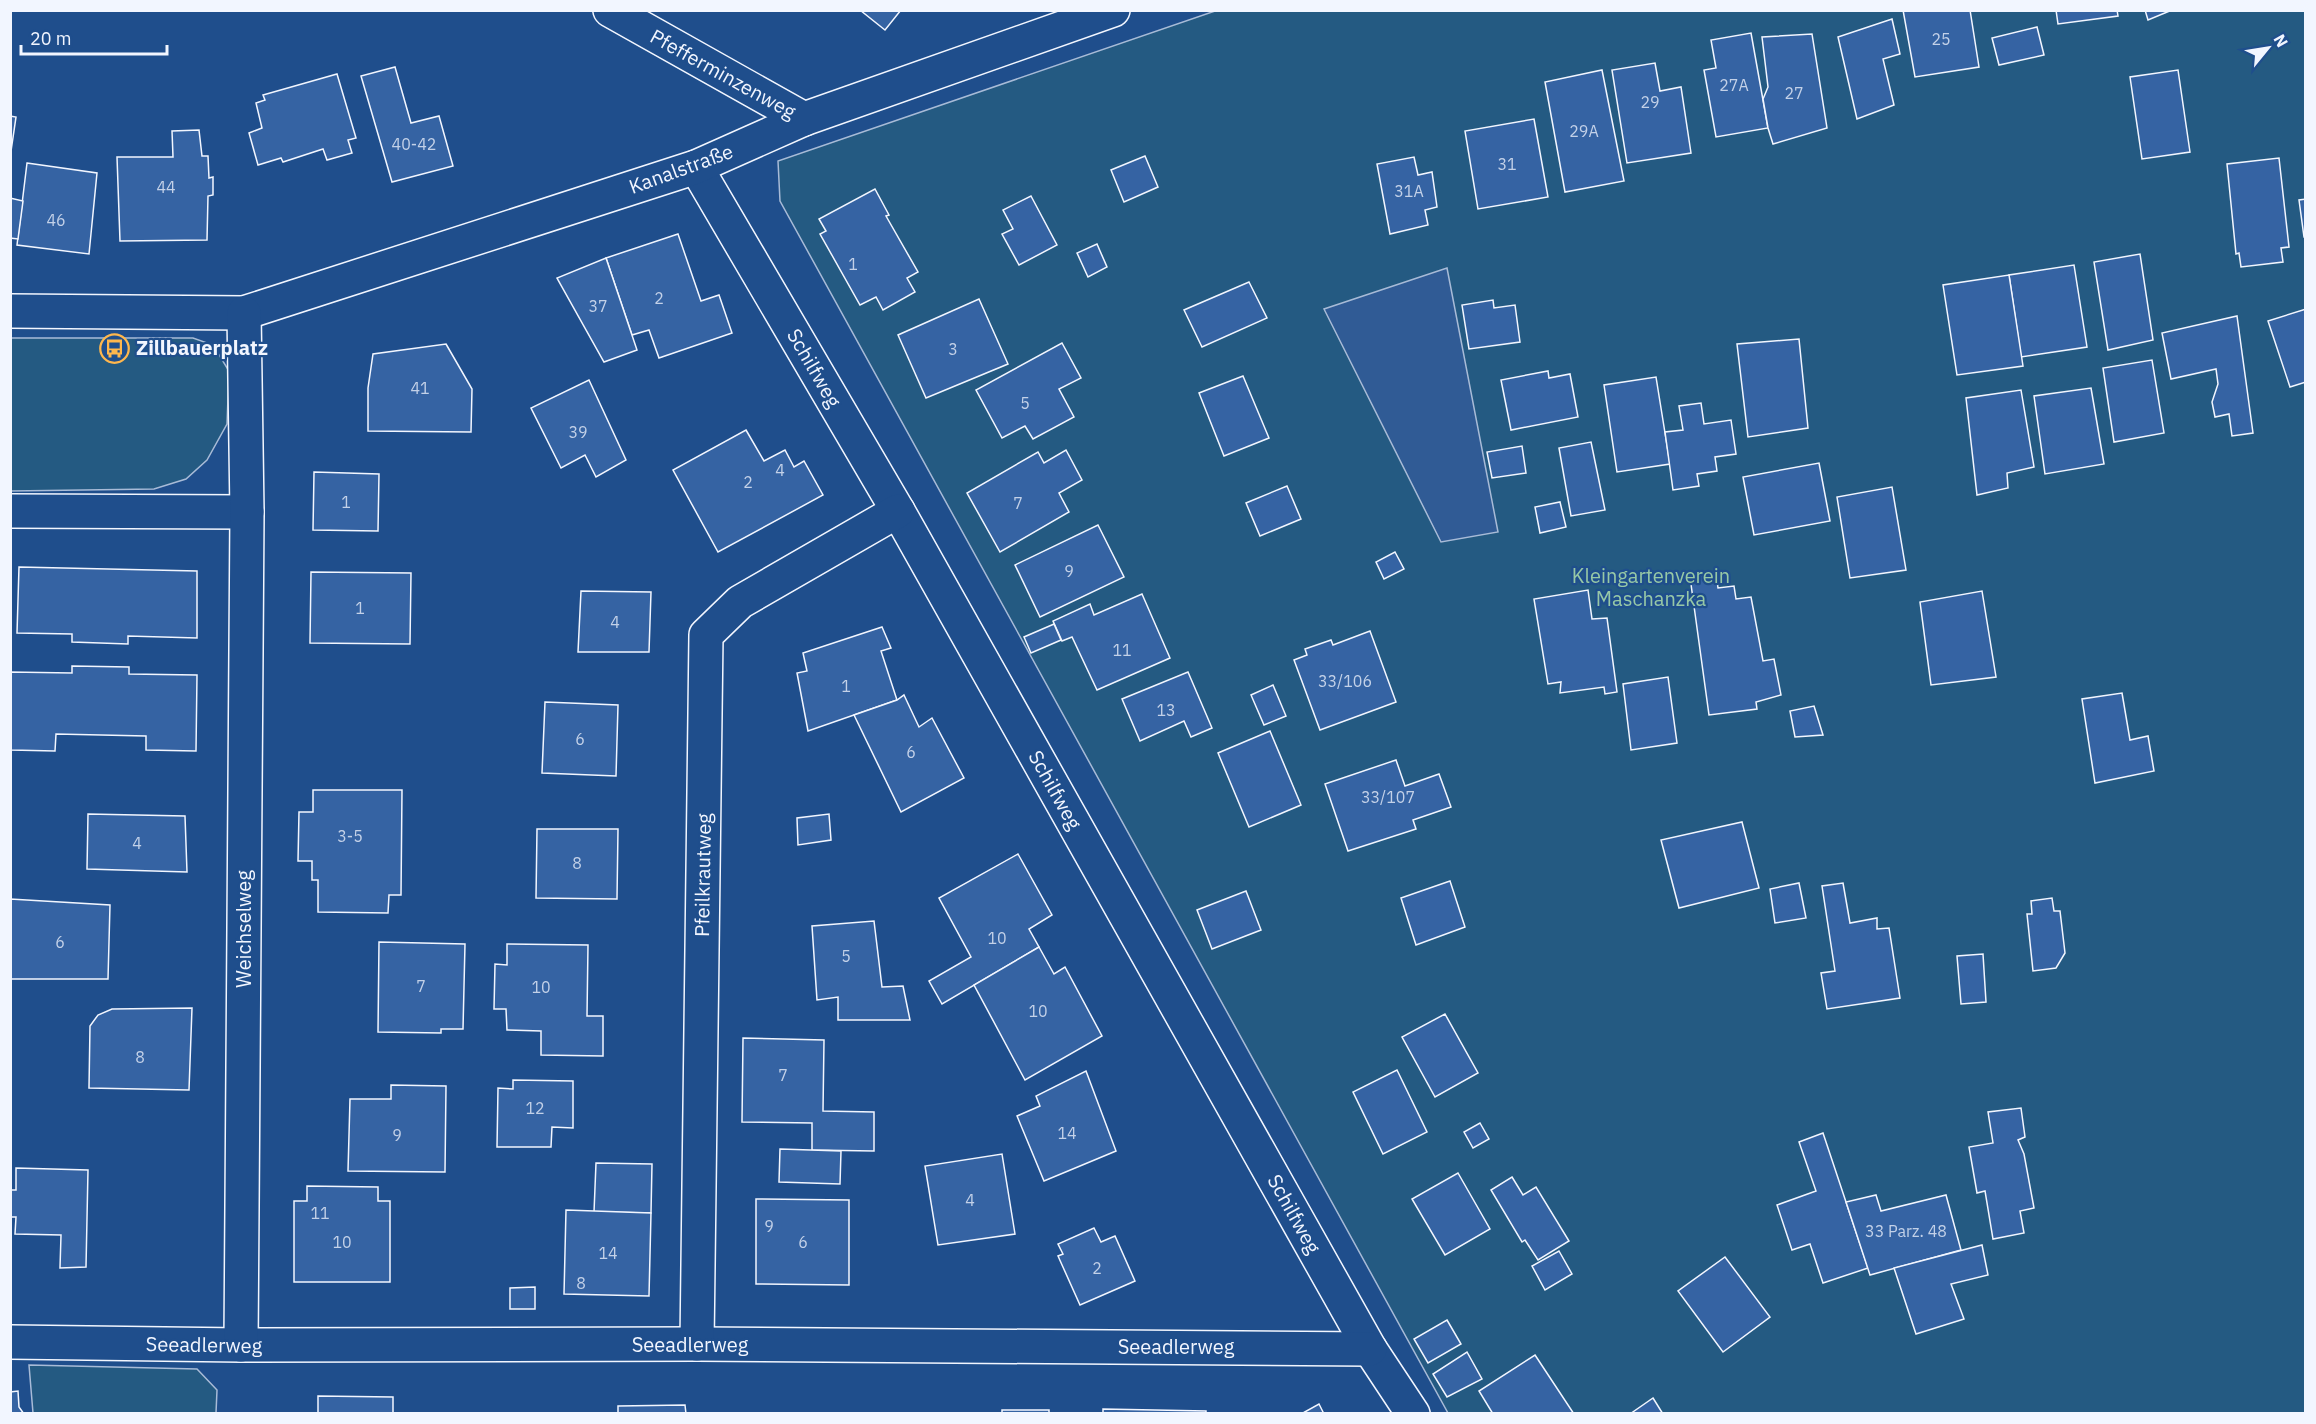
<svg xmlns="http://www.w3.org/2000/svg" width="2316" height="1424" font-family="'IBM Plex Sans',sans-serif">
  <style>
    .green { fill: #245a82; stroke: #a8bbd7; stroke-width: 1.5 }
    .parking { fill: #305b95; stroke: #a8bbd7; stroke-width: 1.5 }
    .building { fill: #3563a3; stroke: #f2f6ff; stroke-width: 1.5 }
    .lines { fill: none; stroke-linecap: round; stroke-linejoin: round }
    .street-casing { stroke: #f2f6ff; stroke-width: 36 }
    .street { stroke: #1f4e8c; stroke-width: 33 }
    .labels { text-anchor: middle; stroke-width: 4.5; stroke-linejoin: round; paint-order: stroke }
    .number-label { font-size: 16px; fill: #c3d1e8 }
    .street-label { font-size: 20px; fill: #f2f6ff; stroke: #1f4e8c }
    .poi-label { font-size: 20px; font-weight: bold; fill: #f2f6ff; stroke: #1f4e8c; text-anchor: start }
    .park-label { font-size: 20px; fill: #97c8a6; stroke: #1f4e8c }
  </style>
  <rect width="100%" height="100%" fill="#1f4e8c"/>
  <g class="green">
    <path d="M 1215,11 L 2305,11 L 2305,1413 L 1448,1413 L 780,201 L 778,161 Z"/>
    <path d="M 10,338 L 193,338 L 213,345 L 229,371 L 227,424 L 207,460 L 186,479 L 154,489 L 11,491 Z"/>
    <path d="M 29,1365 L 197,1369 L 217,1390 L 216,1413 L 33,1413 Z"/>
  </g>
  <path class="parking" d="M 1447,268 L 1498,532 L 1441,542 L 1324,309 Z"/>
  <g class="building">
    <path d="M 860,10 L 901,10 L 885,30 Z"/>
    <path d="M 1903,10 L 1970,10 L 1979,67 L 1915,77 Z"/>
    <path d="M 2056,10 L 2117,10 L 2118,16 L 2058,24 Z"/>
    <path d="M 2145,10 L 2172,10 L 2148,20 Z"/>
    <path d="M 1892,19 L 1900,54 L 1883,59 L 1894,105 L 1857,119 L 1838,37 Z"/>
    <path d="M 2037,27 L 2044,55 L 1999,65 L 1992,38 Z"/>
    <path d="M 1751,33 L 1768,128 L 1716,137 L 1704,70 L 1716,68 L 1711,40 Z"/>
    <path d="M 1812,34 L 1827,128 L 1773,144 L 1768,128 L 1763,99 L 1768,87 L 1762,37 Z"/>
    <path d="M 1655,63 L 1660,91 L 1681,87 L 1691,153 L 1627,163 L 1612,70 Z"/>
    <path d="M 395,67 L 411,123 L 439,116 L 453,166 L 392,182 L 361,76 Z"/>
    <path d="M 1602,70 L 1624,181 L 1565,192 L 1545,82 Z"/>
    <path d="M 2178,70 L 2190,152 L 2142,159 L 2130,77 Z"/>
    <path d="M 337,74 L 356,138 L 348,140 L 352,153 L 327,160 L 323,149 L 283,162 L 281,158 L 258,165 L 249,133 L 262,128 L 256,103 L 265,100 L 263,95 Z"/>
    <path d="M 10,116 L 16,117 L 10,158 Z"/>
    <path d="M 1534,119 L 1548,197 L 1478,209 L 1465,131 Z"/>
    <path d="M 199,130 L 202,156 L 208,156 L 209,178 L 213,177 L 213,195 L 208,196 L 207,240 L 120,241 L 117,157 L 173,157 L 172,131 Z"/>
    <path d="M 1145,156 L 1158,187 L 1124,202 L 1111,170 Z"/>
    <path d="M 1414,157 L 1418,175 L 1432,172 L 1437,207 L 1425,210 L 1428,225 L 1390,234 L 1377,164 Z"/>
    <path d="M 2279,158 L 2289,247 L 2281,248 L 2283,262 L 2241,267 L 2239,253 L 2236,254 L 2227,164 Z"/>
    <path d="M 27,163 L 97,173 L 89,254 L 17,245 Z"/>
    <path d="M 875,189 L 889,215 L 886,216 L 918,272 L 907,278 L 915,292 L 883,310 L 876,297 L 860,305 L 820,234 L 826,231 L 819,219 Z"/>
    <path d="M 1031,196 L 1057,245 L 1019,265 L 1002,234 L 1013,229 L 1003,210 Z"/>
    <path d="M 10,198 L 23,201 L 18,239 L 10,238 Z"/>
    <path d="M 2306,199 L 2306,237 L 2304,237 L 2299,200 Z"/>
    <path d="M 678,234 L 701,301 L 719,295 L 732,333 L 659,358 L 649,330 L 632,335 L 606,258 Z"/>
    <path d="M 1097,244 L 1107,267 L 1088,277 L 1077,253 Z"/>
    <path d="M 2140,254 L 2153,340 L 2108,350 L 2094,262 Z"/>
    <path d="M 606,258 L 637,350 L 604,362 L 557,278 Z"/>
    <path d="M 2074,265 L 2087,347 L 2021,357 L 2009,275 Z"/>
    <path d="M 2009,275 L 2023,366 L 1957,375 L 1943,285 Z"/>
    <path d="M 1249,282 L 1267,318 L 1202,347 L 1184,310 Z"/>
    <path d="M 979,299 L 1008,364 L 926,398 L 898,335 Z"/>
    <path d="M 1493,300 L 1494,308 L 1515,305 L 1520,342 L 1469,349 L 1462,305 Z"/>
    <path d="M 2306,309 L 2306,382 L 2290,387 L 2268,321 Z"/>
    <path d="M 2237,316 L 2253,433 L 2232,436 L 2229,414 L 2215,417 L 2212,402 L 2218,384 L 2216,369 L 2171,379 L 2162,333 Z"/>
    <path d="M 1799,339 L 1808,428 L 1748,437 L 1737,344 Z"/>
    <path d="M 1062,343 L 1081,378 L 1059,389 L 1074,417 L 1033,439 L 1025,426 L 1002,438 L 976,390 Z"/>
    <path d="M 446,344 L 472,389 L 471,432 L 368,431 L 368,388 L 373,354 Z"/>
    <path d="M 2152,360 L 2164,433 L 2114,442 L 2103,368 Z"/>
    <path d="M 1548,371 L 1549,378 L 1570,374 L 1578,417 L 1511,430 L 1501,380 Z"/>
    <path d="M 1243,376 L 1269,438 L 1224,456 L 1199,393 Z"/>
    <path d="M 1656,377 L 1670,464 L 1617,472 L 1604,385 Z"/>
    <path d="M 589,380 L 626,460 L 596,477 L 585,455 L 561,468 L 531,408 Z"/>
    <path d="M 2091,388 L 2104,464 L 2045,474 L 2034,396 Z"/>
    <path d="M 2021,390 L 2034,467 L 2007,473 L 2008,488 L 1977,495 L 1966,398 Z"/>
    <path d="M 1701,403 L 1704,424 L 1731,420 L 1736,454 L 1715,457 L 1717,471 L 1697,474 L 1699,486 L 1673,490 L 1665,432 L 1683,430 L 1679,406 Z"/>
    <path d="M 746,430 L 764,461 L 785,450 L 794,467 L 804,461 L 823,495 L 718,552 L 673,470 Z"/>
    <path d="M 1591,442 L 1605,510 L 1571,516 L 1559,448 Z"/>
    <path d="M 1522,446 L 1526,473 L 1492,478 L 1487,452 Z"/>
    <path d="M 1066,450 L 1082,480 L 1059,493 L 1069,512 L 1000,552 L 967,493 L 1038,452 L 1044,463 Z"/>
    <path d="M 1819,463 L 1830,521 L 1754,535 L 1743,477 Z"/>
    <path d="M 314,472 L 379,474 L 378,531 L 313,530 Z"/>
    <path d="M 1287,486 L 1301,519 L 1260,536 L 1246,503 Z"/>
    <path d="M 1892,487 L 1906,570 L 1850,578 L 1837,497 Z"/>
    <path d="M 1560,502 L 1566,527 L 1540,533 L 1535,507 Z"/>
    <path d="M 1098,525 L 1124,577 L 1040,617 L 1015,565 Z"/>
    <path d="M 1395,552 L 1404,569 L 1384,579 L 1376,562 Z"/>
    <path d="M 19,567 L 197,571 L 197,638 L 128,636 L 128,644 L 72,642 L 72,634 L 17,633 Z"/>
    <path d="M 311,572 L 411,573 L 410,644 L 310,643 Z"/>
    <path d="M 1716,573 L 1718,588 L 1734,586 L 1736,599 L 1751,597 L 1763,661 L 1774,659 L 1781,695 L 1756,702 L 1757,709 L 1709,715 L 1690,577 Z"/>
    <path d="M 1588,590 L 1592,619 L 1607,618 L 1617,692 L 1605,694 L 1604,687 L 1560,693 L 1561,682 L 1548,684 L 1534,599 Z"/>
    <path d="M 581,591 L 651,592 L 649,652 L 578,652 Z"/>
    <path d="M 1982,591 L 1996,677 L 1931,685 L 1920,602 Z"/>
    <path d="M 1142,594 L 1170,658 L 1097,690 L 1072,637 L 1062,641 L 1053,621 L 1090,604 L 1094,615 Z"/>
    <path d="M 1054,624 L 1061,640 L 1031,653 L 1024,637 Z"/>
    <path d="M 882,627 L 891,648 L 881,651 L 897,700 L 808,731 L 797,673 L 807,671 L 803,653 Z"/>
    <path d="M 1370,631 L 1396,702 L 1320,730 L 1294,660 L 1307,655 L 1305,649 L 1331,640 L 1333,645 Z"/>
    <path d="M 72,666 L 129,667 L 129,674 L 197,675 L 196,751 L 146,750 L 146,736 L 56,734 L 55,751 L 11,750 L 10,672 L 72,673 Z"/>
    <path d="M 1188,672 L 1212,728 L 1191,737 L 1184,721 L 1140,741 L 1122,699 Z"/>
    <path d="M 1668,677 L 1677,743 L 1631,750 L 1623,684 Z"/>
    <path d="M 1273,685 L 1286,716 L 1264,725 L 1251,695 Z"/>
    <path d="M 2122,693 L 2130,740 L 2148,736 L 2154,771 L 2095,783 L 2082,699 Z"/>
    <path d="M 904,695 L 919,727 L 932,718 L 964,778 L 901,812 L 854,715 L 897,700 Z"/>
    <path d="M 545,702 L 618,705 L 616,776 L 542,773 Z"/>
    <path d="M 1814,706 L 1823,735 L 1795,737 L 1790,711 Z"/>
    <path d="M 1270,731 L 1301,805 L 1249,827 L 1218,753 Z"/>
    <path d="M 1396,760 L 1405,786 L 1439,774 L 1451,807 L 1413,820 L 1416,829 L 1348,851 L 1325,784 Z"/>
    <path d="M 313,790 L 402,790 L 401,895 L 389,895 L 388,913 L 318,912 L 318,880 L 312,880 L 312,861 L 298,861 L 299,812 L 313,812 Z"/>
    <path d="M 88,814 L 185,816 L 187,872 L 87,869 Z"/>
    <path d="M 829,814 L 831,840 L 798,845 L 797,818 Z"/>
    <path d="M 1742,822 L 1759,888 L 1679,908 L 1661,840 Z"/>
    <path d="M 537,829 L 618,829 L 617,899 L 536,898 Z"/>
    <path d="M 1018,854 L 1052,915 L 1029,929 L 1039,947 L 942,1004 L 929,981 L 971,957 L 939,898 Z"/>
    <path d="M 1450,881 L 1465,927 L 1416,945 L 1401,898 Z"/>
    <path d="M 1799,883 L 1806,918 L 1775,923 L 1770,889 Z"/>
    <path d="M 1843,883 L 1850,923 L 1877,918 L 1877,929 L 1889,928 L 1900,998 L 1827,1009 L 1821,973 L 1835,971 L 1822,886 Z"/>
    <path d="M 1246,891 L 1261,930 L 1212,949 L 1197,910 Z"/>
    <path d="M 2052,898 L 2054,911 L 2060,911 L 2065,953 L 2056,968 L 2033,971 L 2027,914 L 2032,914 L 2031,901 Z"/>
    <path d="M 10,899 L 110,905 L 108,979 L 10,979 Z"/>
    <path d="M 874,921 L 882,987 L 903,986 L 910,1020 L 838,1020 L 838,997 L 817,1000 L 812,926 Z"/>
    <path d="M 379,942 L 465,944 L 463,1029 L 441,1029 L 441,1033 L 378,1032 Z"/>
    <path d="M 507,944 L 588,945 L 587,1016 L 603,1016 L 603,1056 L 541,1055 L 541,1031 L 507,1030 L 506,1009 L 494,1009 L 495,964 L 507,965 Z"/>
    <path d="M 1039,947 L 1054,974 L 1065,967 L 1102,1036 L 1025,1080 L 974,985 Z"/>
    <path d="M 1983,954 L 1986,1002 L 1961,1004 L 1957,956 Z"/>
    <path d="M 192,1008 L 189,1090 L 89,1088 L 90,1026 L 98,1015 L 112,1009 Z"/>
    <path d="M 1445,1014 L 1478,1073 L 1435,1097 L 1402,1037 Z"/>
    <path d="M 743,1038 L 824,1040 L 823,1111 L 874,1112 L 874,1151 L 812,1150 L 812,1123 L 742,1122 Z"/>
    <path d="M 1397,1070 L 1427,1132 L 1383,1154 L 1353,1092 Z"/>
    <path d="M 1086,1071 L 1116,1151 L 1044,1181 L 1017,1116 L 1040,1106 L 1036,1096 Z"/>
    <path d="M 513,1080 L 573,1081 L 573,1128 L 552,1127 L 551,1147 L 497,1147 L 498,1088 L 513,1089 Z"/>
    <path d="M 391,1085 L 446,1086 L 445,1172 L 348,1171 L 350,1099 L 391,1099 Z"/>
    <path d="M 2021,1108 L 2025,1137 L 2018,1140 L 2024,1154 L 2034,1208 L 2020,1211 L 2024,1233 L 1993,1239 L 1985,1191 L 1977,1193 L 1969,1147 L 1993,1143 L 1988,1112 Z"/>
    <path d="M 1480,1123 L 1489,1139 L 1473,1148 L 1464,1132 Z"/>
    <path d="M 1823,1133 L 1868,1268 L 1823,1283 L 1810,1244 L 1792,1250 L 1777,1205 L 1816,1191 L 1799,1142 Z"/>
    <path d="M 780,1149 L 841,1151 L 840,1184 L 779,1182 Z"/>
    <path d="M 1002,1154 L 1015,1234 L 938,1245 L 925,1166 Z"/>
    <path d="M 596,1163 L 652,1164 L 651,1213 L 594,1212 Z"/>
    <path d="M 16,1168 L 88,1170 L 86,1267 L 60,1268 L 61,1235 L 15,1234 L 16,1217 L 10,1217 L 10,1190 L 16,1190 Z"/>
    <path d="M 1458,1173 L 1490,1229 L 1445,1255 L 1412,1199 Z"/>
    <path d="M 1512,1177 L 1523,1195 L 1536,1187 L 1569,1241 L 1538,1260 L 1525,1240 L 1522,1242 L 1491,1190 Z"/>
    <path d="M 307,1186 L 378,1187 L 378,1201 L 390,1201 L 390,1282 L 294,1282 L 294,1201 L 307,1201 Z"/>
    <path d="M 1876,1195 L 1881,1211 L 1946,1195 L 1961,1250 L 1870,1275 L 1846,1202 Z"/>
    <path d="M 756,1199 L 849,1200 L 849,1285 L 756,1284 Z"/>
    <path d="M 566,1210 L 651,1213 L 649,1296 L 564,1294 Z"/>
    <path d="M 1094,1228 L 1101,1242 L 1115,1236 L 1135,1281 L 1080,1305 L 1058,1256 L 1063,1254 L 1058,1244 Z"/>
    <path d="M 1982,1245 L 1988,1275 L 1951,1284 L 1964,1319 L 1916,1334 L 1894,1268 Z"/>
    <path d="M 1559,1251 L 1572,1274 L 1545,1290 L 1532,1266 Z"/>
    <path d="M 1725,1257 L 1770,1317 L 1723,1352 L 1678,1291 Z"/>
    <path d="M 535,1287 L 535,1309 L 510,1309 L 510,1288 Z"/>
    <path d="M 1447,1320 L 1461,1344 L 1428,1363 L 1414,1339 Z"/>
    <path d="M 1467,1352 L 1482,1379 L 1447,1397 L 1433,1374 Z"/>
    <path d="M 1535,1355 L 1574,1414 L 1493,1414 L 1479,1391 Z"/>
    <path d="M 18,1391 L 19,1407 L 24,1414 L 10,1414 L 10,1392 Z"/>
    <path d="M 318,1396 L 393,1397 L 393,1414 L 318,1414 Z"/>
    <path d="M 1653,1398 L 1663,1414 L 1630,1414 Z"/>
    <path d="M 1319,1404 L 1324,1414 L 1301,1414 Z"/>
    <path d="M 685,1405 L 686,1414 L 618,1414 L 618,1406 Z"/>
    <path d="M 1103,1409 L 1206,1411 L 1206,1414 L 1103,1414 Z"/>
    <rect x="1002" y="1410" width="47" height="4"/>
  </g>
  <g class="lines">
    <defs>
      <g id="street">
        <path d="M 610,10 L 804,119"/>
        <path d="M 696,167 L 898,511 L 1370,1349 L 1413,1414"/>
        <path d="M 10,311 L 244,313 L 696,167 L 804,119 L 1113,10"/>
        <path d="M 10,511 L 247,512"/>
        <path d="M 10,1342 L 241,1345 L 697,1344 L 1370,1349"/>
        <path d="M 697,1344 L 706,635 L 740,602 L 898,511"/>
        <path d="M 241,1345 L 247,512 L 244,313"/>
      </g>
    </defs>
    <use href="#street" class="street-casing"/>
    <use href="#street" class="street"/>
  </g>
  <defs>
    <symbol id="bus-ring" viewBox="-11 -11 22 22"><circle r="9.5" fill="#1f4e8c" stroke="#ffb74d" stroke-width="1.5"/><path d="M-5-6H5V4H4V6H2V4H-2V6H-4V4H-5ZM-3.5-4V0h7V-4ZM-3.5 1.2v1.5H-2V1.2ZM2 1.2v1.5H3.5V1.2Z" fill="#ffb74d"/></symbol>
  </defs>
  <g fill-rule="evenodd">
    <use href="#bus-ring" x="98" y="332" width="33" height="33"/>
  </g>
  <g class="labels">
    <g class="number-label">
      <text x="1941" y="45">25</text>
      <text x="1734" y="91">27A</text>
      <text x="1794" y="99">27</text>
      <text x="1650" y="108">29</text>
      <text x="1584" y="137">29A</text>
      <text x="414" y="150">40-42</text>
      <text x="1507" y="170">31</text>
      <text x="166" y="193">44</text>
      <text x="1409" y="197">31A</text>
      <text x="56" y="226">46</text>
      <text x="853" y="270">1</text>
      <text x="659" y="304">2</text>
      <text x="598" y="312">37</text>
      <text x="953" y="355">3</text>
      <text x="420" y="394">41</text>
      <text x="1025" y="409">5</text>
      <text x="578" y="438">39</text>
      <text x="780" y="476">4</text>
      <text x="748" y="488">2</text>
      <text x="346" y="508">1</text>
      <text x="1018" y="509">7</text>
      <text x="1069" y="577">9</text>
      <text x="360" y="614">1</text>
      <text x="615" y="628">4</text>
      <text x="1122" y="656">11</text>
      <text x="1345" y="687">33/106</text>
      <text x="846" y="692">1</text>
      <text x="1166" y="716">13</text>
      <text x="580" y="745">6</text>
      <text x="911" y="758">6</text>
      <text x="1388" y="803">33/107</text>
      <text x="350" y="842">3-5</text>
      <text x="137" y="849">4</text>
      <text x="577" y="869">8</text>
      <text x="997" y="944">10</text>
      <text x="60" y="948">6</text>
      <text x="846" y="962">5</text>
      <text x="421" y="992">7</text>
      <text x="541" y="993">10</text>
      <text x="1038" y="1017">10</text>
      <text x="140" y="1063">8</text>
      <text x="783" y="1081">7</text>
      <text x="535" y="1114">12</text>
      <text x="1067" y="1139">14</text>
      <text x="397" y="1141">9</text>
      <text x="970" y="1206">4</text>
      <text x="320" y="1219">11</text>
      <text x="769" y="1232">9</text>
      <text x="1906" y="1237">33 Parz. 48</text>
      <text x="342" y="1248">10</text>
      <text x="803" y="1248">6</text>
      <text x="608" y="1259">14</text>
      <text x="1097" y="1274">2</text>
      <text x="581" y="1289">8</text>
    </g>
    <g class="street-label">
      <text transform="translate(723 74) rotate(29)" y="7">Pfefferminzenweg</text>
      <text transform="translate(681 169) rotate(-20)" y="7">Kanalstraße</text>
      <text transform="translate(814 368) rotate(60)" y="7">Schilfweg</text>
      <text transform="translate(1055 790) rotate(61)" y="7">Schilfweg</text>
      <text transform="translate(703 875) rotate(-89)" y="7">Pfeilkrautweg</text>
      <text transform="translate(244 929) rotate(-90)" y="7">Weichselweg</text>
      <text transform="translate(1294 1214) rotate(61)" y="7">Schilfweg</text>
      <text transform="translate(204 1345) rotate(1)" y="7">Seeadlerweg</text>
      <text x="690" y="1352">Seeadlerweg</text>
      <text x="1176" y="1354">Seeadlerweg</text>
    </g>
    <g class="poi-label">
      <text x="136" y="355">Zillbauerplatz</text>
    </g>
    <g class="park-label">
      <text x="1651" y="583">Kleingartenverein<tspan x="1651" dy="23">Maschanzka</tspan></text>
    </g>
  </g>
  <rect width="2316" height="1424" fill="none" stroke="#f2f6ff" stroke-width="24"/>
  <g transform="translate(2268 48) rotate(60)" stroke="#1f4e8c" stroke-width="4.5" paint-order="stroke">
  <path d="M0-4.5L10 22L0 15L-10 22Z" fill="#f2f6ff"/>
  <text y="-9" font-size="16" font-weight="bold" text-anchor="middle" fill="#f2f6ff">N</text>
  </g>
  <path d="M21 45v9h146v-9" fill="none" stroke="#f2f6ff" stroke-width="3"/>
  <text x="30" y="45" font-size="18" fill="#f2f6ff" stroke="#1f4e8c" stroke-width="4.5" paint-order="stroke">20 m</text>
</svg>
